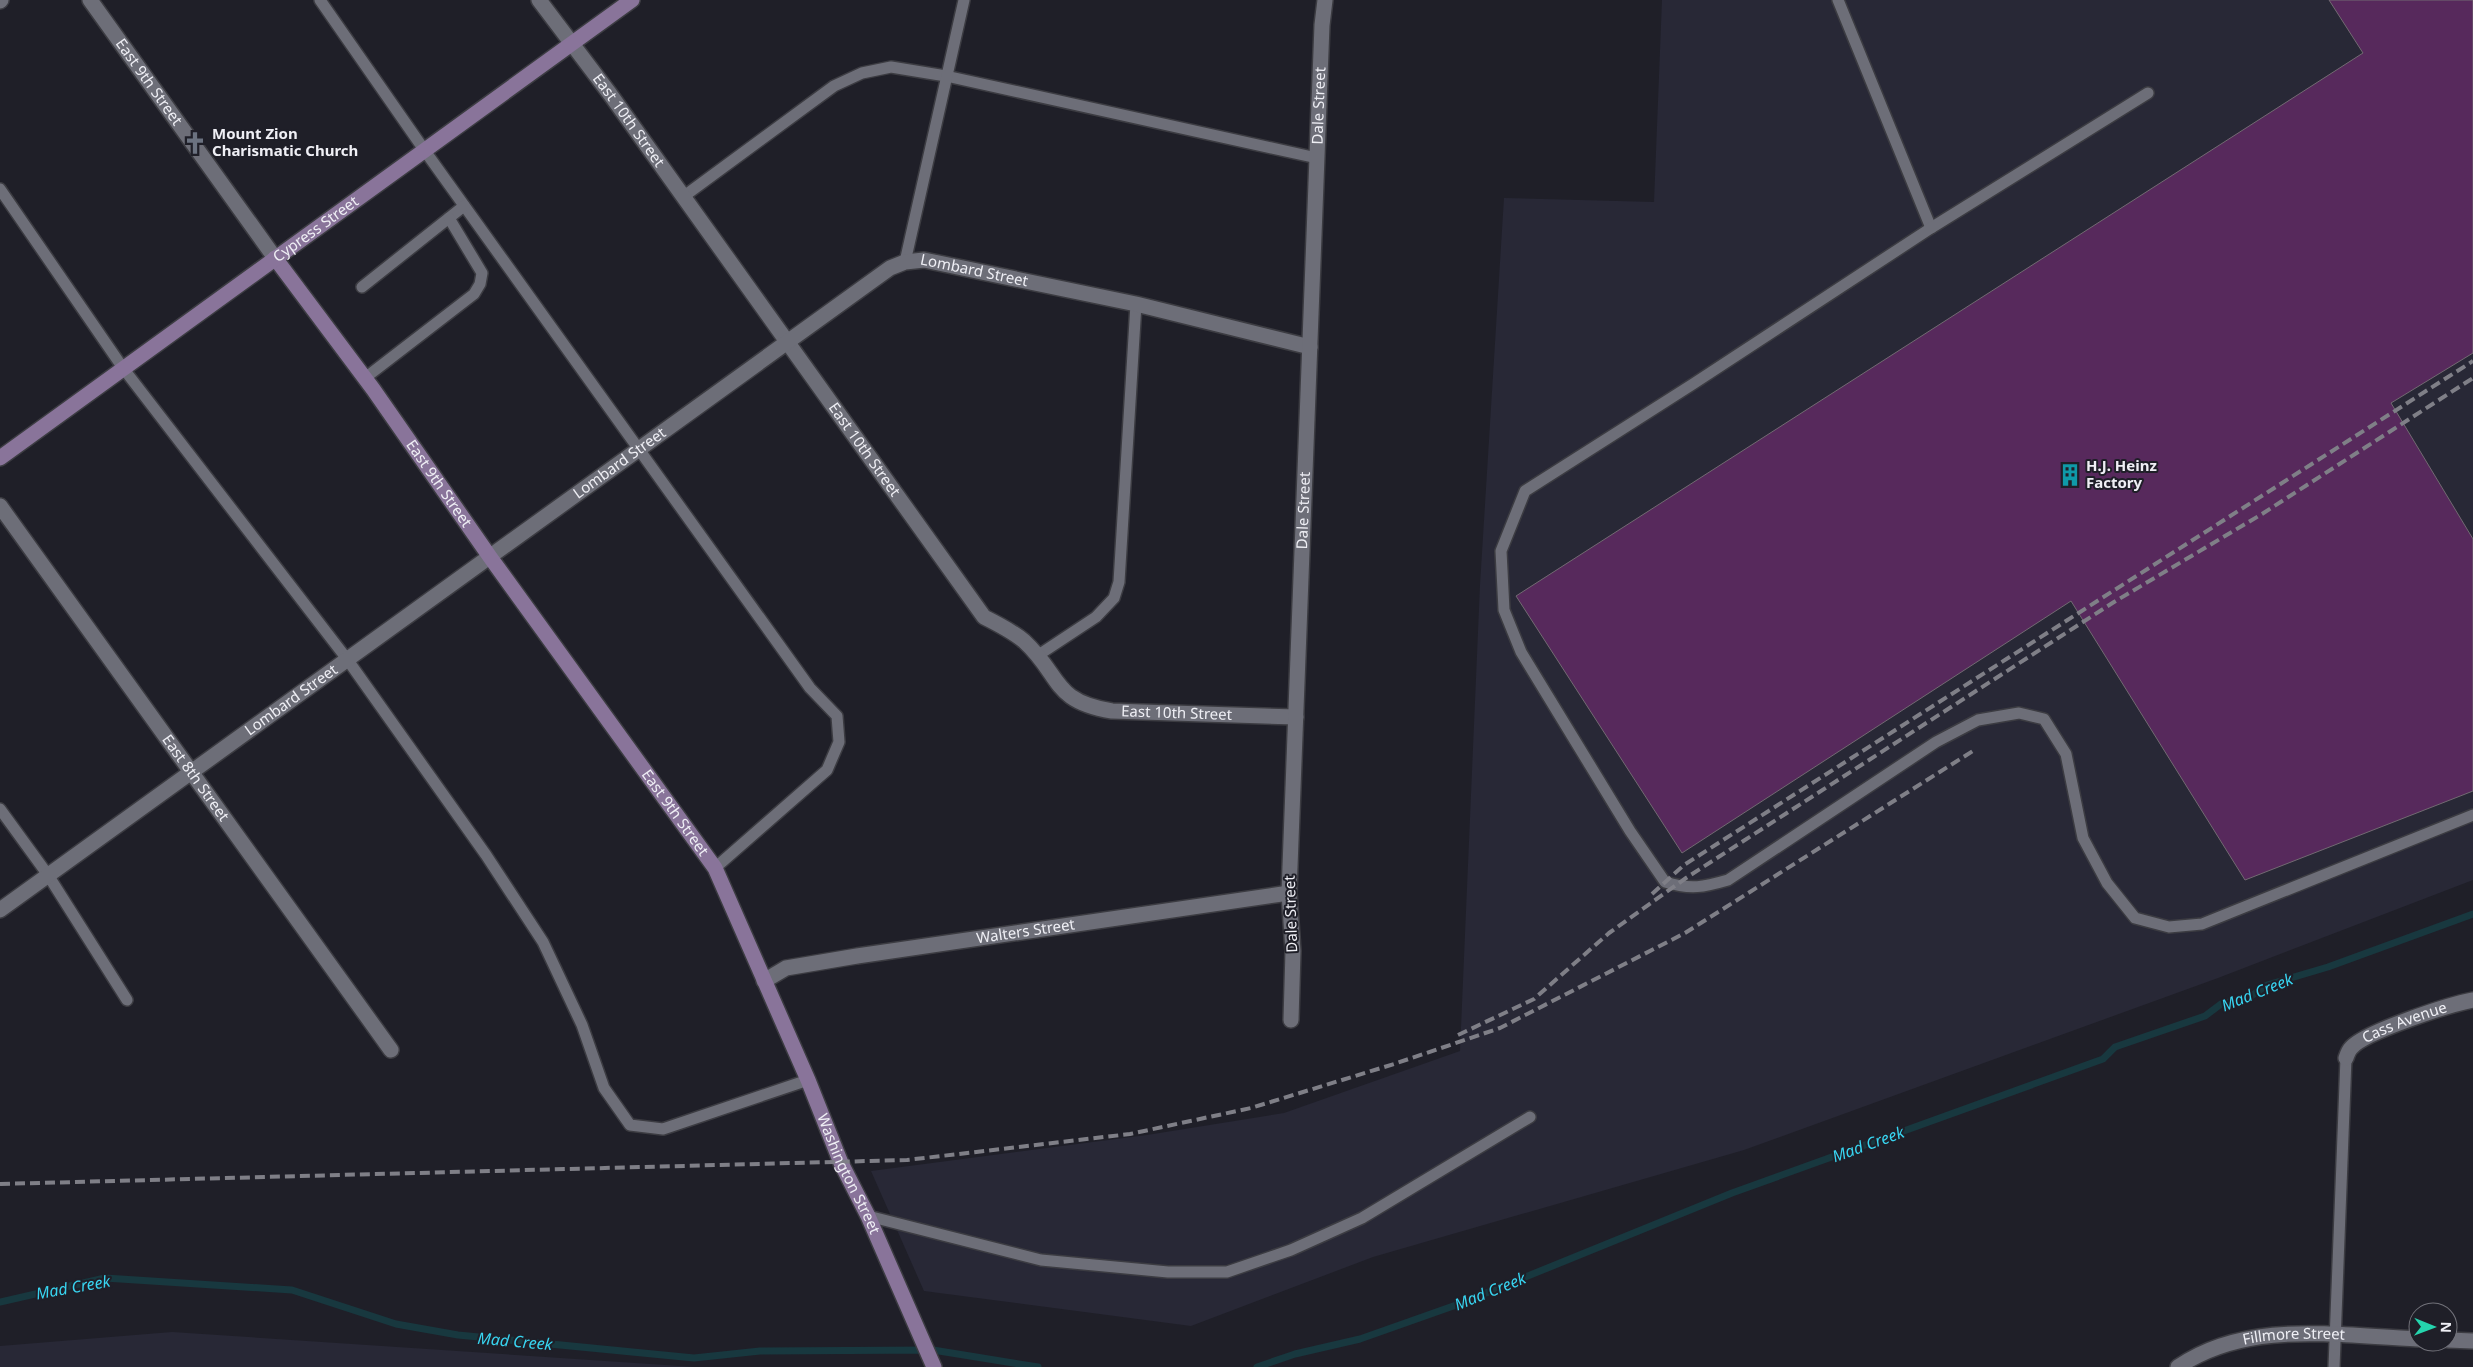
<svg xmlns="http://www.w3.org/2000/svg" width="2473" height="1367" font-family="'Noto Sans',sans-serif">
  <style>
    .built { fill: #282836 }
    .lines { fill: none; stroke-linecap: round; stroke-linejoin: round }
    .stream { stroke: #18383f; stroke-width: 7 }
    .building { fill: #57295c; stroke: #726a72 }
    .service-casing { stroke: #3c3c42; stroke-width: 14 }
    .minor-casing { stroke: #3c3c42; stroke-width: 18 }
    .secondary-casing { stroke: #3c3c42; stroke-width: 18 }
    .service { stroke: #6d6e78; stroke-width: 11 }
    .minor { stroke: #6d6e78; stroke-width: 15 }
    .secondary { stroke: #89749a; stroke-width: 15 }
    .rail { stroke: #7f7f87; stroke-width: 4; stroke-dasharray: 10 5; stroke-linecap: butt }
    .labels { text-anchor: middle; stroke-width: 4; stroke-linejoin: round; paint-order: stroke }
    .street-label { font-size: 15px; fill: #efeff5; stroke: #1f1f28 }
    .poi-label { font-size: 15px; font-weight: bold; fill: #efeff5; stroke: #1f1f28; text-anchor: start }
    .water-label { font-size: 16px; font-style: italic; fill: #38d5f1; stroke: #1f1f28 }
  </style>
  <rect width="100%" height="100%" fill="#1f1f28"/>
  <g class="built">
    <path d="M 1662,0 L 2473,0 L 2473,880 L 2218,978 L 1744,1150 L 1373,1257 L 1191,1326 L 924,1291 L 871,1171 L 1147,1135 L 1284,1113 L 1460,1051 L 1480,585 L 1504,198 L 1654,202 Z"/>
    <path d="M 172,1332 L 695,1367 L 0,1367 L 0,1346 Z"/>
  </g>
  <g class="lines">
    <g class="stream">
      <path d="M 0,1302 L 105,1278 L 292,1290 L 396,1324 L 458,1335 L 694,1358 L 760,1351 L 933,1350 L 1038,1367"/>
      <path d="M 1257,1367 L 1295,1354 L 1360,1339 L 1459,1304 L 1732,1193 L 2103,1059 L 2115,1047 L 2205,1016 L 2221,1004 L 2250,997 L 2267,985 L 2328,967 L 2473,914"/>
    </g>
  </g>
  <path class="building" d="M 2329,0 L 2473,0 L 2473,353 L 2391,403 L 2473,539 L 2473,791 L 2245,880 L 2071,601 L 1682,853 L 1516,596 L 2363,53 Z"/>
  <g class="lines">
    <defs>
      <g id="service">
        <path d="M 320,0 L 425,151 L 810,688 L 837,716 L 839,742 L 827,770 L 715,868"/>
        <path d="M 1838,0 L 1931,228"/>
        <path d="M 2148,93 L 1931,228 L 1693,384 L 1525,491 L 1501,551 L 1504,610 L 1521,652 L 1630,831 L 1665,882 C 1691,890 1704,887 1728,880 L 1936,742 L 1978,720 L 2019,713 L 2044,719 L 2066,754 L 2083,838 L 2107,883 L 2135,918 L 2169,927 L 2202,924 L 2473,815"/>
        <path d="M 0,189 L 123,368 L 347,659 L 486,855 L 543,942 L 582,1025 L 604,1088 L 630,1125 L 663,1129 L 808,1080"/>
        <path d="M 682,195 L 687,194 L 834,86 L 862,73 L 891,67 L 946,76 L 1317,158"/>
        <path d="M 905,262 L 964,0"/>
        <path d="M 362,287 L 464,206"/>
        <path d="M 365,378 L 474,294 L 480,284 L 482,273 L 449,218"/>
        <path d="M 1037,656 L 1096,617 L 1114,598 L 1119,582 L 1136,304"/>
        <path d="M 0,809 L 48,875 L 127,1000"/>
        <path d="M 868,1216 L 1041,1260 L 1168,1272 L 1227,1272 L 1291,1250 L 1362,1218 L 1530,1117"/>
        <path d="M 2334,1367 L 2346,1058"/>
      </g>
      <g id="minor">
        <path id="s1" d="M 90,0 L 275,258"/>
        <path id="s2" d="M 539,0 L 610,94 L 984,617 C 998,624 1012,631 1024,641 C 1062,676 1051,701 1112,711 L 1296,717"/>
        <path d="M 0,1 L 1,0"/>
        <path id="s3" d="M 0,506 L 391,1050"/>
        <path id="s4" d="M 0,910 L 890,268 L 905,262 L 924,260 L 1136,304 L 1310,347"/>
        <path id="s5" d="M 764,981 L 786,968 L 857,956 L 1289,893"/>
        <path id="s6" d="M 1291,1020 L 1293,951 L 1289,893 L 1322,25 L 1325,0"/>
        <path id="s7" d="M 2346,1058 C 2347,1055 2349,1050 2351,1048 C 2364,1032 2451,1004 2473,1000"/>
        <path d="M 2448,1340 L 2473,1341"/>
        <path id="s8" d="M 2178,1367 C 2248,1319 2338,1336 2418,1339"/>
      </g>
      <g id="secondary">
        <path id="s9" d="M 275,258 L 373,389 L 490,557 L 715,868 L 808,1080 L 841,1163 L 868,1216 L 934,1367"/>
        <path id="s10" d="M 0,458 L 632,0"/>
      </g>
    </defs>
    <use href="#service" class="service-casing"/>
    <use href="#minor" class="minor-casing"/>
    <use href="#secondary" class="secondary-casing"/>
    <use href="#service" class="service"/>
    <use href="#minor" class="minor"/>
    <use href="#secondary" class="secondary"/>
    <g class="rail">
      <path d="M 1652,894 L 1684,865 L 2473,361"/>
      <path d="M 1458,1035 L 1534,999 L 1609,933 L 1686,878 L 2114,602 L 2262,514 L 2473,378"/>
      <path d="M 0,1184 L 907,1160 L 1130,1134 L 1251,1108 L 1394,1064 L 1500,1028 L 1685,933 L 1976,749"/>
    </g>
  </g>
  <defs>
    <symbol id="church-bare" viewBox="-9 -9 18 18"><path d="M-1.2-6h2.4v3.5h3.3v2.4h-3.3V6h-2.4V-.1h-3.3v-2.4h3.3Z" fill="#6b7280" stroke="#1f1f28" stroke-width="2.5" paint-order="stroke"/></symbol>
    <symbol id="building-bare" viewBox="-9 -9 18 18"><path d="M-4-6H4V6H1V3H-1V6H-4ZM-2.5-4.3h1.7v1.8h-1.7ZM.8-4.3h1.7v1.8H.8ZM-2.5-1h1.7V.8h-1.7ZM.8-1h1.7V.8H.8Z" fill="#0f9aa8" stroke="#1f1f28" stroke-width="2.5" paint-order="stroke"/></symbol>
  </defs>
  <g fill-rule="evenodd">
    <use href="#church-bare" x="179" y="127" width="32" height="32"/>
    <use href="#building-bare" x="2054" y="459" width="32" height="32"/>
  </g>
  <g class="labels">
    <g class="street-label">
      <text dy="5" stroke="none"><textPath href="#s1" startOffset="101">East 9th Street</textPath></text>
      <text dy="5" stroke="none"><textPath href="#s6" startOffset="915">Dale Street</textPath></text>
      <text dy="5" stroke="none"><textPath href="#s2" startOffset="150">East 10th Street</textPath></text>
      <text dy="5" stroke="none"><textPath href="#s10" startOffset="390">Cypress Street</textPath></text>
      <text dy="5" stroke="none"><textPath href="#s4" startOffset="1184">Lombard Street</textPath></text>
      <text dy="5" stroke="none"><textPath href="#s2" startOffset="555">East 10th Street</textPath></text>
      <text dy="5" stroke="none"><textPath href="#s4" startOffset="764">Lombard Street</textPath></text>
      <text dy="5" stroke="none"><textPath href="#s9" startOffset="279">East 9th Street</textPath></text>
      <text dy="5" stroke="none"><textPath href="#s6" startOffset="510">Dale Street</textPath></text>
      <text dy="5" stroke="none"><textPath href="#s4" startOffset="359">Lombard Street</textPath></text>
      <text dy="5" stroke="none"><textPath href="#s2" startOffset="989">East 10th Street</textPath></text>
      <text dy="5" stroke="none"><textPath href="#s3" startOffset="335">East 8th Street</textPath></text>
      <text dy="5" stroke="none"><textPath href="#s9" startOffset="684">East 9th Street</textPath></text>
      <text transform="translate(1291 914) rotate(-92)" y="5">Dale Street</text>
      <text dy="5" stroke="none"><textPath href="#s5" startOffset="268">Walters Street</textPath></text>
      <text dy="5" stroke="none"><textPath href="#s7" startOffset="71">Cass Avenue</textPath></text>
      <text dy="5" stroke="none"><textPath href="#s9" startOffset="1086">Washington Street</textPath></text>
      <text dy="5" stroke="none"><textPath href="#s8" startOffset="122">Fillmore Street</textPath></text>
    </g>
    <g class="poi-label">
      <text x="212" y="139">Mount Zion<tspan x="212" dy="17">Charismatic Church</tspan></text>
      <text x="2086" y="471">H.J. Heinz<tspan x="2086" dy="17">Factory</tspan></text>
    </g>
    <g class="water-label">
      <text transform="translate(2257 992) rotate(-22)" y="6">Mad Creek</text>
      <text transform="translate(1868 1144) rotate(-20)" y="6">Mad Creek</text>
      <text transform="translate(73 1287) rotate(-10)" y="6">Mad Creek</text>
      <text transform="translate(1490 1291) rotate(-22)" y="6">Mad Creek</text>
      <text transform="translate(515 1341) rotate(5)" y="6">Mad Creek</text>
    </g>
  </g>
  <g transform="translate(2433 1327) rotate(91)"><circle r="24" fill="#1f1f28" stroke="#72727a"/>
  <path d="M0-4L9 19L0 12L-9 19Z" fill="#25d5ae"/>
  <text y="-8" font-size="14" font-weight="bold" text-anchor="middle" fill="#efeff5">N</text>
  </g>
</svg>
